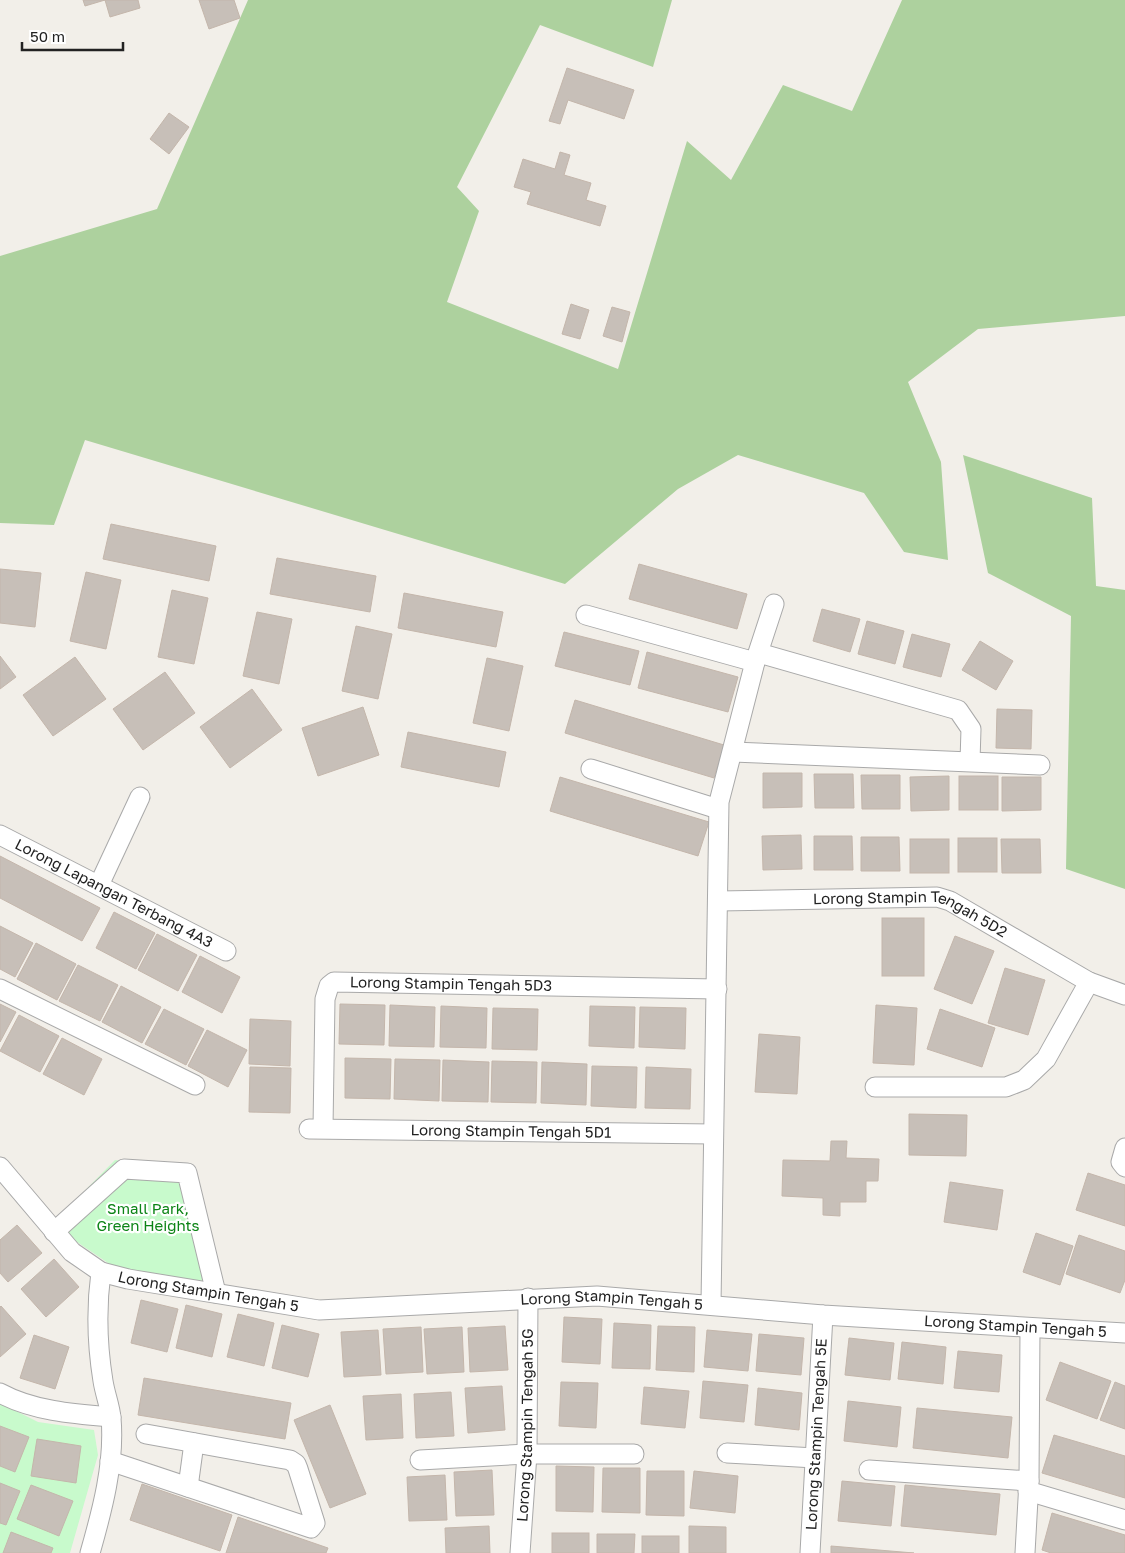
<svg xmlns="http://www.w3.org/2000/svg" width="1125" height="1553" font-family="'Golos Text',sans-serif">
  <style>
    .forest { fill: #add19e }
    .park { fill: #c8facc }
    .building { fill: #c7bfb8; stroke: #c4b6ab }
    .lines { fill: none; stroke-linecap: round; stroke-linejoin: round }
    .minor-casing { stroke: #a9a9a9; stroke-width: 21 }
    .minor { stroke: #fff; stroke-width: 19 }
    .labels { text-anchor: middle; stroke-width: 4.5; stroke-linejoin: round; paint-order: stroke }
    .street-label { font-size: 15px; fill: #222; stroke: #fff }
    .park-label { font-size: 15px; fill: #0c8416; stroke: #fff }
  </style>
  <rect width="100%" height="100%" fill="#f2efe9"/>
  <g class="forest">
    <path d="M 248,0 L 672,0 L 653,67 L 540,25 L 457,187 L 479,211 L 447,302 L 618,369 L 687,141 L 731,180 L 783,85 L 852,111 L 902,0 L 1125,0 L 1125,316 L 978,329 L 908,382 L 941,462 L 948,560 L 904,552 L 864,493 L 738,455 L 678,489 L 565,584 L 85,440 L 54,525 L 0,523 L 0,256 L 157,209 Z"/>
    <path d="M 963,455 L 1092,498 L 1096,586 L 1125,590 L 1125,889 L 1066,869 L 1071,616 L 988,573 Z"/>
  </g>
  <g class="park">
    <path d="M 115,1160 L 194,1168 L 220,1282 L 192,1280 L 114,1267 L 74,1240 L 57,1219 Z"/>
    <path d="M 0,1403 L 38,1422 L 94,1430 L 98,1455 L 70,1553 L 0,1553 Z"/>
  </g>
  <g class="building">
    <path d="M 83,0 L 138,0 L 140,8 L 110,17 L 105,0 L 85,6 Z"/>
    <path d="M 199,0 L 234,0 L 240,18 L 209,29 Z"/>
    <path d="M 567,68 L 634,90 L 624,119 L 568,100 L 560,124 L 549,121 Z"/>
    <path d="M 169,113 L 189,127 L 169,154 L 150,139 Z"/>
    <path d="M 560,152 L 570,155 L 564,175 L 591,183 L 586,200 L 606,206 L 600,226 L 527,204 L 531,192 L 514,187 L 523,159 L 555,169 Z"/>
    <path d="M 571,304 L 589,310 L 580,339 L 562,334 Z"/>
    <path d="M 612,307 L 630,312 L 622,342 L 603,336 Z"/>
    <path d="M 111,524 L 216,546 L 209,581 L 103,559 Z"/>
    <path d="M 277,558 L 376,576 L 370,612 L 270,594 Z"/>
    <path d="M 639,564 L 747,594 L 737,629 L 629,599 Z"/>
    <path d="M 0,569 L 41,573 L 35,627 L 0,623 Z"/>
    <path d="M 86,572 L 121,580 L 106,649 L 70,641 Z"/>
    <path d="M 172,590 L 208,598 L 194,664 L 158,657 Z"/>
    <path d="M 404,593 L 503,612 L 496,647 L 398,628 Z"/>
    <path d="M 822,609 L 860,619 L 850,652 L 813,641 Z"/>
    <path d="M 257,612 L 292,619 L 279,684 L 243,676 Z"/>
    <path d="M 867,621 L 904,631 L 895,664 L 858,654 Z"/>
    <path d="M 356,626 L 392,634 L 378,699 L 342,691 Z"/>
    <path d="M 564,632 L 639,651 L 630,685 L 555,666 Z"/>
    <path d="M 912,634 L 950,644 L 941,677 L 903,667 Z"/>
    <path d="M 980,641 L 1013,661 L 996,690 L 962,670 Z"/>
    <path d="M 647,652 L 738,677 L 728,712 L 638,688 Z"/>
    <path d="M 0,656 L 16,677 L 0,689 Z"/>
    <path d="M 75,657 L 106,699 L 53,736 L 23,695 Z"/>
    <path d="M 487,658 L 523,666 L 509,731 L 473,723 Z"/>
    <path d="M 165,672 L 195,713 L 143,750 L 113,709 Z"/>
    <path d="M 252,689 L 282,730 L 230,768 L 200,727 Z"/>
    <path d="M 575,700 L 724,745 L 714,778 L 565,733 Z"/>
    <path d="M 363,707 L 379,755 L 318,776 L 302,728 Z"/>
    <path d="M 997,709 L 1032,710 L 1031,749 L 996,748 Z"/>
    <path d="M 408,732 L 506,752 L 499,787 L 401,767 Z"/>
    <path d="M 763,773 L 802,773 L 802,807 L 763,808 Z"/>
    <path d="M 814,774 L 853,774 L 854,808 L 815,808 Z"/>
    <path d="M 861,775 L 900,775 L 900,809 L 862,809 Z"/>
    <path d="M 949,776 L 949,810 L 911,811 L 910,777 Z"/>
    <rect x="959" y="776" width="39" height="34"/>
    <path d="M 560,777 L 709,822 L 698,856 L 550,811 Z"/>
    <path d="M 1002,777 L 1041,777 L 1041,810 L 1002,811 Z"/>
    <path d="M 801,835 L 802,869 L 763,870 L 762,836 Z"/>
    <path d="M 814,836 L 852,836 L 853,870 L 814,870 Z"/>
    <path d="M 861,837 L 899,837 L 900,871 L 861,871 Z"/>
    <rect x="958" y="838" width="39" height="34"/>
    <rect x="910" y="839" width="39" height="34"/>
    <path d="M 1001,839 L 1040,839 L 1041,873 L 1002,873 Z"/>
    <path d="M 0,856 L 100,908 L 82,941 L 0,898 Z"/>
    <path d="M 114,912 L 155,933 L 136,969 L 96,948 Z"/>
    <rect x="882" y="918" width="42" height="58"/>
    <path d="M 0,926 L 33,943 L 15,977 L 0,969 Z"/>
    <path d="M 157,934 L 197,955 L 178,991 L 138,970 Z"/>
    <path d="M 955,936 L 994,951 L 972,1004 L 934,989 Z"/>
    <path d="M 36,943 L 76,964 L 57,1000 L 17,979 Z"/>
    <path d="M 200,956 L 240,977 L 222,1013 L 182,992 Z"/>
    <path d="M 78,965 L 118,985 L 100,1021 L 59,1001 Z"/>
    <path d="M 1005,968 L 1045,980 L 1028,1035 L 988,1023 Z"/>
    <path d="M 121,986 L 161,1007 L 142,1043 L 102,1022 Z"/>
    <path d="M 0,1004 L 16,1012 L 0,1042 Z"/>
    <path d="M 340,1004 L 385,1005 L 384,1045 L 339,1044 Z"/>
    <path d="M 390,1005 L 435,1007 L 434,1047 L 389,1046 Z"/>
    <path d="M 876,1005 L 917,1008 L 914,1065 L 873,1063 Z"/>
    <path d="M 441,1006 L 487,1008 L 486,1048 L 440,1047 Z"/>
    <path d="M 590,1006 L 635,1007 L 634,1048 L 589,1046 Z"/>
    <path d="M 640,1007 L 686,1008 L 685,1049 L 639,1047 Z"/>
    <path d="M 493,1008 L 538,1009 L 537,1050 L 492,1049 Z"/>
    <path d="M 164,1009 L 204,1029 L 186,1065 L 145,1044 Z"/>
    <path d="M 940,1009 L 995,1028 L 982,1067 L 927,1049 Z"/>
    <path d="M 19,1015 L 59,1036 L 40,1072 L 0,1051 Z"/>
    <path d="M 250,1019 L 291,1021 L 290,1066 L 249,1064 Z"/>
    <path d="M 207,1030 L 247,1050 L 228,1087 L 188,1066 Z"/>
    <path d="M 759,1034 L 800,1037 L 797,1094 L 755,1092 Z"/>
    <path d="M 62,1038 L 102,1059 L 84,1095 L 43,1074 Z"/>
    <path d="M 345,1058 L 391,1059 L 390,1099 L 345,1098 Z"/>
    <path d="M 395,1059 L 440,1060 L 439,1101 L 394,1099 Z"/>
    <path d="M 443,1060 L 489,1062 L 488,1102 L 442,1101 Z"/>
    <path d="M 492,1061 L 537,1062 L 536,1103 L 491,1102 Z"/>
    <path d="M 542,1062 L 587,1064 L 586,1105 L 541,1103 Z"/>
    <path d="M 592,1066 L 637,1067 L 636,1108 L 591,1106 Z"/>
    <path d="M 250,1067 L 291,1068 L 290,1113 L 249,1112 Z"/>
    <path d="M 646,1067 L 691,1069 L 690,1109 L 645,1108 Z"/>
    <path d="M 909,1114 L 967,1115 L 966,1156 L 909,1155 Z"/>
    <path d="M 831,1141 L 847,1141 L 846,1158 L 879,1159 L 878,1181 L 866,1181 L 866,1202 L 840,1202 L 840,1216 L 823,1215 L 823,1198 L 782,1196 L 783,1160 L 830,1161 Z"/>
    <path d="M 1088,1173 L 1125,1185 L 1125,1226 L 1076,1210 Z"/>
    <path d="M 950,1182 L 1003,1190 L 997,1230 L 944,1222 Z"/>
    <path d="M 17,1225 L 42,1253 L 8,1282 L 0,1273 L 0,1240 Z"/>
    <path d="M 1036,1233 L 1073,1246 L 1060,1285 L 1023,1272 Z"/>
    <path d="M 1079,1235 L 1125,1251 L 1125,1280 L 1120,1293 L 1066,1274 Z"/>
    <path d="M 54,1259 L 79,1287 L 46,1317 L 21,1289 Z"/>
    <path d="M 141,1300 L 178,1309 L 167,1352 L 131,1343 Z"/>
    <path d="M 186,1305 L 222,1314 L 212,1357 L 176,1348 Z"/>
    <path d="M 1,1306 L 26,1334 L 0,1357 L 0,1307 Z"/>
    <path d="M 238,1314 L 274,1323 L 264,1366 L 227,1357 Z"/>
    <path d="M 564,1317 L 602,1319 L 600,1364 L 562,1362 Z"/>
    <path d="M 614,1323 L 651,1325 L 650,1369 L 612,1368 Z"/>
    <path d="M 282,1325 L 319,1334 L 308,1377 L 272,1368 Z"/>
    <path d="M 505,1326 L 508,1370 L 470,1372 L 468,1328 Z"/>
    <path d="M 658,1326 L 695,1327 L 694,1372 L 656,1370 Z"/>
    <path d="M 421,1327 L 423,1372 L 386,1374 L 383,1329 Z"/>
    <path d="M 462,1327 L 464,1372 L 427,1374 L 424,1329 Z"/>
    <path d="M 378,1330 L 381,1375 L 344,1377 L 341,1332 Z"/>
    <path d="M 707,1330 L 752,1334 L 748,1371 L 704,1367 Z"/>
    <path d="M 759,1334 L 804,1338 L 801,1375 L 756,1371 Z"/>
    <path d="M 34,1335 L 69,1347 L 55,1389 L 20,1378 Z"/>
    <path d="M 849,1338 L 894,1343 L 890,1380 L 845,1375 Z"/>
    <path d="M 902,1342 L 946,1347 L 943,1384 L 898,1379 Z"/>
    <path d="M 958,1351 L 1002,1355 L 999,1392 L 954,1388 Z"/>
    <path d="M 1060,1362 L 1111,1381 L 1097,1419 L 1046,1400 Z"/>
    <path d="M 144,1378 L 291,1403 L 285,1439 L 138,1415 Z"/>
    <path d="M 703,1381 L 748,1385 L 744,1422 L 700,1418 Z"/>
    <path d="M 561,1382 L 598,1383 L 596,1428 L 559,1426 Z"/>
    <path d="M 1115,1382 L 1125,1386 L 1125,1429 L 1100,1420 Z"/>
    <path d="M 502,1386 L 505,1430 L 468,1433 L 465,1388 Z"/>
    <path d="M 644,1387 L 689,1391 L 685,1428 L 641,1424 Z"/>
    <path d="M 758,1388 L 802,1393 L 799,1430 L 755,1425 Z"/>
    <path d="M 451,1392 L 454,1436 L 416,1438 L 414,1394 Z"/>
    <path d="M 401,1394 L 403,1438 L 366,1440 L 363,1396 Z"/>
    <path d="M 848,1401 L 901,1407 L 897,1447 L 844,1441 Z"/>
    <path d="M 330,1405 L 366,1494 L 330,1508 L 294,1420 Z"/>
    <path d="M 917,1408 L 1012,1417 L 1008,1458 L 913,1448 Z"/>
    <path d="M 0,1426 L 29,1437 L 15,1472 L 0,1466 Z"/>
    <path d="M 1054,1435 L 1125,1456 L 1125,1498 L 1042,1473 Z"/>
    <path d="M 37,1439 L 81,1446 L 76,1483 L 31,1476 Z"/>
    <path d="M 556,1466 L 594,1467 L 593,1512 L 556,1511 Z"/>
    <path d="M 603,1468 L 640,1468 L 640,1513 L 602,1512 Z"/>
    <path d="M 492,1470 L 494,1515 L 456,1516 L 454,1472 Z"/>
    <path d="M 647,1471 L 684,1471 L 684,1516 L 646,1515 Z"/>
    <path d="M 694,1471 L 738,1476 L 735,1513 L 690,1508 Z"/>
    <path d="M 445,1475 L 447,1520 L 409,1521 L 407,1477 Z"/>
    <path d="M 842,1481 L 895,1486 L 891,1526 L 838,1521 Z"/>
    <path d="M 0,1483 L 20,1491 L 6,1525 L 0,1523 Z"/>
    <path d="M 142,1484 L 232,1515 L 220,1551 L 130,1520 Z"/>
    <path d="M 31,1485 L 73,1501 L 59,1536 L 17,1519 Z"/>
    <path d="M 905,1485 L 1000,1494 L 996,1535 L 901,1526 Z"/>
    <path d="M 1052,1513 L 1125,1535 L 1125,1553 L 1051,1553 L 1042,1550 Z"/>
    <path d="M 238,1517 L 328,1548 L 326,1553 L 226,1553 Z"/>
    <path d="M 489,1526 L 490,1553 L 446,1553 L 445,1528 Z"/>
    <path d="M 689,1526 L 726,1527 L 726,1553 L 689,1553 Z"/>
    <path d="M 11,1532 L 53,1548 L 51,1553 L 3,1553 Z"/>
    <rect x="552" y="1533" width="37" height="20"/>
    <path d="M 597,1534 L 635,1534 L 634,1553 L 597,1553 Z"/>
    <rect x="642" y="1536" width="37" height="17"/>
    <path d="M 831,1546 L 914,1553 L 831,1553 Z"/>
  </g>
  <g class="lines">
    <defs>
      <g id="minor">
        <path d="M 586,615 L 755,662"/>
        <path d="M 759,653 L 958,710 L 971,729 L 970,761"/>
        <path d="M 733,752 L 1040,765"/>
        <path d="M 591,769 L 718,809"/>
        <path id="s1" d="M 0,835 L 226,951"/>
        <path d="M 99,885 L 140,797"/>
        <path id="s2" d="M 718,901 L 937,897 L 950,901 L 1089,982 L 1125,995"/>
        <path d="M 0,989 L 195,1085"/>
        <path d="M 875,1087 L 1006,1087 L 1024,1080 L 1046,1059 L 1089,982"/>
        <path id="s3" d="M 323,1128 L 325,999 L 329,986 L 334,982 L 717,989"/>
        <path id="s4" d="M 309,1129 L 713,1134"/>
        <path d="M 1125,1148 L 1121,1162 L 1125,1167"/>
        <path id="s5" d="M 0,1167 L 72,1252 L 101,1272 L 128,1279 L 319,1310 L 597,1296 L 823,1315 L 1125,1333"/>
        <path d="M 54,1232 L 124,1169 L 187,1173 L 216,1293"/>
        <path d="M 711,1304 L 719,802 L 755,662 L 774,604"/>
        <path d="M 0,1393 C 33,1411 74,1414 111,1417"/>
        <path d="M 727,1453 L 815,1458"/>
        <path d="M 420,1460 L 527,1454 L 634,1454"/>
        <path d="M 110,1461 L 311,1528 L 315,1523 L 298,1469 L 296,1464 L 290,1460 L 146,1434"/>
        <path d="M 869,1470 L 1029,1481"/>
        <path d="M 188,1487 L 194,1443"/>
        <path d="M 1028,1491 L 1125,1520"/>
        <path d="M 90,1553 C 102,1511 115,1463 111,1418 C 110,1406 105,1394 103,1381 C 97,1344 96,1309 101,1272"/>
        <path id="s6" d="M 520,1553 L 527,1454 L 528,1298"/>
        <path id="s7" d="M 810,1553 L 823,1315"/>
        <path d="M 1025,1553 L 1029,1481 L 1030,1329"/>
      </g>
    </defs>
    <use href="#minor" class="minor-casing"/>
    <use href="#minor" class="minor"/>
  </g>
  <g class="labels">
    <g class="street-label">
      <text dy="5" stroke="none"><textPath href="#s1" startOffset="128">Lorong Lapangan Terbang 4A3</textPath></text>
      <text dy="5" stroke="none"><textPath href="#s2" startOffset="196">Lorong Stampin Tengah 5D2</textPath></text>
      <text dy="5" stroke="none"><textPath href="#s3" startOffset="266">Lorong Stampin Tengah 5D3</textPath></text>
      <text dy="5" stroke="none"><textPath href="#s4" startOffset="202">Lorong Stampin Tengah 5D1</textPath></text>
      <text dy="5" stroke="none"><textPath href="#s5" startOffset="256">Lorong Stampin Tengah 5</textPath></text>
      <text dy="5" stroke="none"><textPath href="#s5" startOffset="661">Lorong Stampin Tengah 5</textPath></text>
      <text dy="5" stroke="none"><textPath href="#s5" startOffset="1066">Lorong Stampin Tengah 5</textPath></text>
      <text dy="5" stroke="none"><textPath href="#s6" startOffset="128">Lorong Stampin Tengah 5G</textPath></text>
      <text dy="5" stroke="none"><textPath href="#s7" startOffset="119">Lorong Stampin Tengah 5E</textPath></text>
    </g>
    <g class="park-label">
      <text x="148" y="1214">Small Park,<tspan x="148" dy="17">Green Heights</tspan></text>
    </g>
  </g>
  <path d="M22 42v8h101v-8" fill="none" stroke="#222222" stroke-width="2.5"/>
  <text x="30" y="42" font-size="15" fill="#222222" stroke="#ffffff" stroke-width="4" paint-order="stroke">50 m</text>
</svg>
